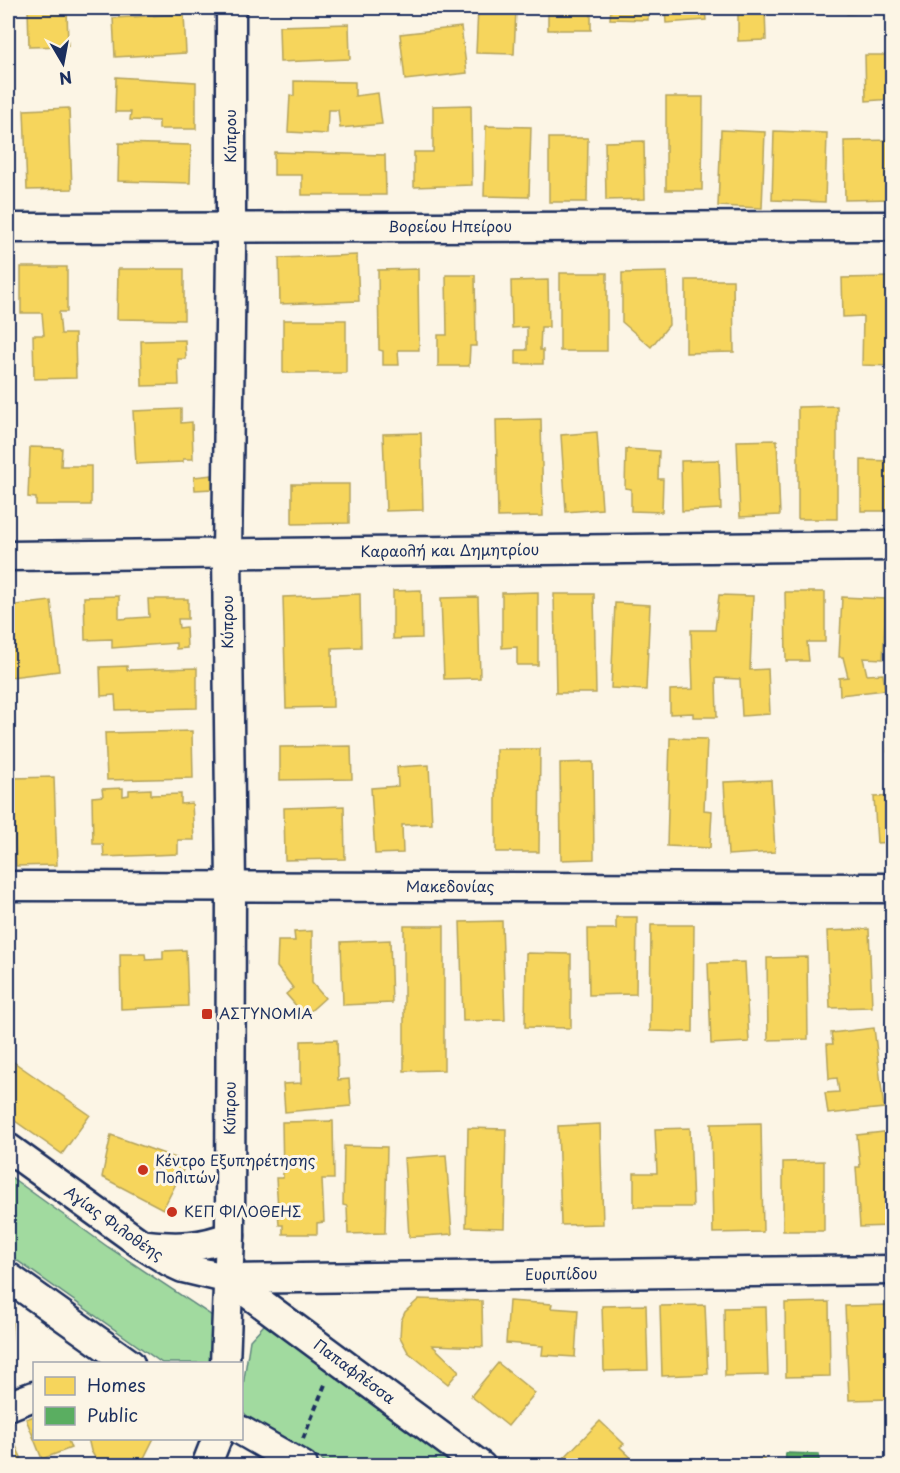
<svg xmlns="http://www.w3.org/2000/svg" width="900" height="1473" font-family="'Playpen Sans',sans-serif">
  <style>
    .green { fill: #a1da9f; stroke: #5e847e; stroke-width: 1.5 }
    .homes { fill: #f6d55c; stroke: #b4a35d; stroke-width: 1.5 }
    .public { fill: #5aae61; stroke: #478860; stroke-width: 1.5 }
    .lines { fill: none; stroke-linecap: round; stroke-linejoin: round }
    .minor-casing { stroke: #1b2f5e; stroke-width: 33 }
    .path { stroke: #1b2f5e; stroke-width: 4; stroke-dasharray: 6 4.5; stroke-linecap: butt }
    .minor { stroke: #fcf5e5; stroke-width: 28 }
    .poi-dot { fill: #c8321e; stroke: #fcf5e5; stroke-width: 2 }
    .labels { text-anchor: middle; stroke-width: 6; stroke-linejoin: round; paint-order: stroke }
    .street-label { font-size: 15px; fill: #1b2f5e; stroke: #fcf5e5 }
    .poi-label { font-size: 15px; fill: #1b2f5e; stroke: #fcf5e5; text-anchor: start }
  </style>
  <rect width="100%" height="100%" fill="#fcf5e5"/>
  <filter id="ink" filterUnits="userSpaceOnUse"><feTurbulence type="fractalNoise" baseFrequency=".0167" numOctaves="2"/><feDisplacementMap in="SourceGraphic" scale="12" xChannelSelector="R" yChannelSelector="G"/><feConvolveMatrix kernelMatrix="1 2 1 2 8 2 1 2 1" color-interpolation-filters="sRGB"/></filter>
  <g filter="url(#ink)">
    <g class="green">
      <path d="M 8,1175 L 108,1247 L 208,1313 L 222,1324 L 222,1363 L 162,1363 L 8,1254 Z"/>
      <path d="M 264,1325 L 281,1329 L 454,1465 L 331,1465 L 255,1423 L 243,1412 L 242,1392 L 250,1340 Z"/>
    </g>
    <g class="homes">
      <path d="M 28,8 L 67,8 L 68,46 L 29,47 Z"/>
      <path d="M 478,8 L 529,8 L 529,11 L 516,10 L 514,54 L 476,53 Z"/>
      <rect x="548" y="8" width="43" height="22"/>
      <path d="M 611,8 L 648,8 L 648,20 L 610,19 Z"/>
      <path d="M 665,8 L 705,8 L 706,20 L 666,23 Z"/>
      <path d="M 738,8 L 765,8 L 766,40 L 738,41 Z"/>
      <path d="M 846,8 L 888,8 L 888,11 L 847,14 Z"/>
      <path d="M 184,14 L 186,53 L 115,57 L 113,18 Z"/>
      <path d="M 349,24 L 350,59 L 280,62 L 279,26 Z"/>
      <path d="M 461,27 L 467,73 L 405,80 L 400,34 Z"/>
      <path d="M 865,55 L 892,55 L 892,99 L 866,101 Z"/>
      <path d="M 116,77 L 196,82 L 196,129 L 159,129 L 159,121 L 130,120 L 131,112 L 115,112 Z"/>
      <path d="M 294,81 L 355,82 L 355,96 L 378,93 L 382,124 L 340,128 L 338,110 L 328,110 L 327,134 L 288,132 L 290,95 L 294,96 Z"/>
      <path d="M 666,97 L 703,97 L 702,190 L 666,190 Z"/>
      <path d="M 471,105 L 472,185 L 414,187 L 414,152 L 433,152 L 433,106 Z"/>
      <path d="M 69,108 L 72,189 L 27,190 L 24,110 Z"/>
      <path d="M 8,116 L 9,116 L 11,174 L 8,174 Z"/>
      <path d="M 486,126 L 531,127 L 529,197 L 484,196 Z"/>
      <path d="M 721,130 L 765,132 L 762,208 L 718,206 Z"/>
      <path d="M 774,131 L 827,133 L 825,202 L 772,200 Z"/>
      <path d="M 549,138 L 588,138 L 587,202 L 549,202 Z"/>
      <path d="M 892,140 L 892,199 L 845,200 L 844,141 Z"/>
      <path d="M 644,141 L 645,199 L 606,200 L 605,142 Z"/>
      <path d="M 119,143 L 191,145 L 190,183 L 118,181 Z"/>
      <path d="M 274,152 L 385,155 L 386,195 L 302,195 L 302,175 L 274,175 Z"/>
      <path d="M 357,255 L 359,301 L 280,304 L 279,258 Z"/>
      <path d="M 21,267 L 67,267 L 67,312 L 59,312 L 61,334 L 75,334 L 76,378 L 34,379 L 33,335 L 44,335 L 42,313 L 21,313 Z"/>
      <path d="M 118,269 L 184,269 L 184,320 L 117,319 Z"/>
      <path d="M 418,269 L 419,350 L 398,350 L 399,365 L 383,365 L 383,351 L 379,350 L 378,270 Z"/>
      <path d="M 667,272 L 669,325 L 651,347 L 622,322 L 622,273 Z"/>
      <rect x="560" y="273" width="47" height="78"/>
      <path d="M 446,275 L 475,275 L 476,346 L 470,346 L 469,366 L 438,366 L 438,335 L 447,335 Z"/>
      <path d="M 892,277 L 892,366 L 862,365 L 863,316 L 843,317 L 842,278 Z"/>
      <path d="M 548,280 L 549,327 L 541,327 L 540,350 L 543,350 L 543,364 L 516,364 L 516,350 L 527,350 L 527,327 L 512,328 L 511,281 Z"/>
      <path d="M 686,280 L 733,280 L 734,352 L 686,353 Z"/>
      <rect x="283" y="320" width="63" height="53"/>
      <path d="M 185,340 L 186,359 L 178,359 L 179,385 L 142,386 L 141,341 Z"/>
      <path d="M 837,406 L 837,519 L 798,519 L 798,407 Z"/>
      <path d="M 181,409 L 181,423 L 192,422 L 193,459 L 183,459 L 183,462 L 136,464 L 133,411 Z"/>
      <path d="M 541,419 L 543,516 L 498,517 L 496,420 Z"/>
      <path d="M 597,432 L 602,509 L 566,512 L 561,435 Z"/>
      <path d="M 421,433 L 423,510 L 386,511 L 383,434 Z"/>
      <path d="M 777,440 L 780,515 L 740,517 L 737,441 Z"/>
      <path d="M 30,447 L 62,448 L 61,466 L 91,466 L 91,505 L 36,505 L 36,498 L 28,497 Z"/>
      <path d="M 626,449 L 659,451 L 658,479 L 663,479 L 662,512 L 631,511 L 631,489 L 625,488 Z"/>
      <path d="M 719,460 L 721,509 L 682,511 L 681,461 Z"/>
      <path d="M 861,460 L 892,461 L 892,511 L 861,511 Z"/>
      <path d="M 212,475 L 213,489 L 195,490 L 194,477 Z"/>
      <path d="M 292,484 L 349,484 L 349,523 L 292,524 Z"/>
      <path d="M 421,590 L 422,638 L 393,639 L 393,591 Z"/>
      <path d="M 538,592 L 538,665 L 517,665 L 517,647 L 502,648 L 502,593 Z"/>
      <path d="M 785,592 L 825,592 L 825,642 L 807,642 L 809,661 L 786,661 Z"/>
      <path d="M 360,594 L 361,647 L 332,648 L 333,707 L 286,708 L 283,597 Z"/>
      <path d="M 554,594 L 594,594 L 596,693 L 556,693 Z"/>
      <path d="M 719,595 L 753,596 L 750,670 L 768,669 L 770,714 L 742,716 L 740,679 L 716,678 L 717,717 L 693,717 L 693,713 L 670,714 L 670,690 L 693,689 L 691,630 L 715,630 Z"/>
      <path d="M 119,596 L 119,619 L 149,617 L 148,599 L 188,599 L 188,619 L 178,619 L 179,628 L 186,627 L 187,648 L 176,649 L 176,643 L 112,648 L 112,639 L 85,640 L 84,597 Z"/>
      <path d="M 478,597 L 480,678 L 444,679 L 441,598 Z"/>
      <path d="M 842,597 L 886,599 L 883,659 L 863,658 L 867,675 L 883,674 L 885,690 L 840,695 L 839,678 L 848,677 L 843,657 L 839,657 Z"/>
      <path d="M 51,601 L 59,671 L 11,677 L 8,649 L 8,606 Z"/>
      <path d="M 615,603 L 650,605 L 646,690 L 611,688 Z"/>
      <path d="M 127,666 L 127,670 L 197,668 L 197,708 L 116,710 L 115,695 L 101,696 L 100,667 Z"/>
      <path d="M 192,731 L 193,778 L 107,780 L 105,733 Z"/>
      <path d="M 889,732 L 892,732 L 892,783 L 890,752 L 888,752 Z"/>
      <path d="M 670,738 L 707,739 L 704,810 L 712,811 L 710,848 L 667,846 Z"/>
      <path d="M 351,746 L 352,779 L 280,780 L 280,747 Z"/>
      <path d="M 496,749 L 540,749 L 539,852 L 496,852 Z"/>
      <path d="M 593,762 L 594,859 L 561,860 L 560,763 Z"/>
      <path d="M 429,765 L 432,824 L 402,825 L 403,853 L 375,854 L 371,788 L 398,786 L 397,767 Z"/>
      <path d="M 54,777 L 57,865 L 16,866 L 13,778 Z"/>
      <path d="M 771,780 L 775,852 L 728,855 L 724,782 Z"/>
      <path d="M 123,788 L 123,796 L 129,795 L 129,790 L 151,789 L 151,795 L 181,794 L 181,804 L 192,803 L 194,840 L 178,840 L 178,854 L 104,857 L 103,844 L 93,844 L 92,797 L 103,796 L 102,789 Z"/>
      <path d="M 892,796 L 892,842 L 877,843 L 874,797 Z"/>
      <path d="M 344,806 L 345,859 L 285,860 L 284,808 Z"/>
      <path d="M 616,917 L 637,917 L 636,994 L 589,995 L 588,929 L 616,929 Z"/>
      <path d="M 502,921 L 505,1020 L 463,1021 L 460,922 Z"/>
      <path d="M 651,925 L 694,925 L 693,1032 L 650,1031 Z"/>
      <path d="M 404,926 L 444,926 L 444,1070 L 404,1071 Z"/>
      <path d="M 869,929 L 872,1007 L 830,1008 L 827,931 Z"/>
      <path d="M 312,931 L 312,983 L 325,998 L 305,1016 L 286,994 L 293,988 L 277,967 L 278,941 L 295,941 L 294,932 Z"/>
      <path d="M 390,940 L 392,1003 L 343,1005 L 341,942 Z"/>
      <path d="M 186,950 L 188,1006 L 121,1009 L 120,954 L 145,954 L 146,960 L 163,959 L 163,951 Z"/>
      <path d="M 526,953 L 571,954 L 571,1028 L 525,1027 Z"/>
      <path d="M 807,957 L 808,1039 L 768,1040 L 767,958 Z"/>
      <path d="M 745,962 L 749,1042 L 711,1044 L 708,963 Z"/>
      <path d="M 874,1028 L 884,1108 L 828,1114 L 825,1093 L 839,1092 L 837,1078 L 829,1079 L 827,1044 L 833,1044 L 831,1033 Z"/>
      <path d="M 337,1040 L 338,1080 L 349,1079 L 351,1106 L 285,1112 L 283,1084 L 301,1083 L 301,1041 Z"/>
      <path d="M 8,1058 L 90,1115 L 62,1154 L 8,1116 Z"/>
      <path d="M 333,1121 L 334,1179 L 322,1179 L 324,1222 L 317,1223 L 317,1234 L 283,1234 L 283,1225 L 279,1225 L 276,1178 L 283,1178 L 282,1122 Z"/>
      <path d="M 761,1123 L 763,1232 L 713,1233 L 711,1124 Z"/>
      <path d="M 600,1124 L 603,1224 L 561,1225 L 558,1126 Z"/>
      <path d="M 468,1128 L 506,1129 L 504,1228 L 466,1227 Z"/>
      <path d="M 690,1128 L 693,1207 L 634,1207 L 634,1173 L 657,1173 L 655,1129 Z"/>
      <path d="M 892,1131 L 892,1226 L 860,1227 L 856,1167 L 860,1167 L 857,1135 Z"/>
      <path d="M 111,1135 L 187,1162 L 163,1209 L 102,1177 Z"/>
      <path d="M 344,1146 L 387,1147 L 385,1233 L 348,1234 L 347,1206 L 343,1205 Z"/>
      <path d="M 446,1155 L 452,1234 L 409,1237 L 404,1158 Z"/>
      <path d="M 824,1161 L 824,1231 L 783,1231 L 783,1162 Z"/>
      <path d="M 419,1299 L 482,1301 L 483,1347 L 432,1345 L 459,1371 L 448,1384 L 408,1352 L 400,1337 L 401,1321 L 405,1312 Z"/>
      <path d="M 509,1301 L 552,1304 L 551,1308 L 578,1310 L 575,1357 L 542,1355 L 543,1346 L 506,1343 Z"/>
      <path d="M 829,1302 L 830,1376 L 786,1377 L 785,1303 Z"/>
      <path d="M 646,1305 L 648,1370 L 604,1371 L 602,1306 Z"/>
      <path d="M 705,1305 L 708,1374 L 662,1376 L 660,1306 Z"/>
      <path d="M 889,1305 L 892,1399 L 849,1400 L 845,1306 Z"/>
      <path d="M 766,1307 L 768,1375 L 725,1376 L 724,1308 Z"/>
      <path d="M 8,1321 L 12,1321 L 10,1347 L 8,1347 Z"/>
      <path d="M 498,1363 L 535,1393 L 508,1426 L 471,1396 Z"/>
      <path d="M 34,1416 L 34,1438 L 67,1438 L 71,1448 L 42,1459 L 26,1419 Z"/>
      <path d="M 600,1421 L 624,1444 L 620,1447 L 640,1466 L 556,1466 Z"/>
      <path d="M 9,1431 L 25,1466 L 8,1466 L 8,1432 Z"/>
      <path d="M 88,1438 L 154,1438 L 140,1466 L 100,1466 L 91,1451 Z"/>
      <rect x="724" y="1459" width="40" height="7"/>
      <path d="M 881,1461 L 881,1466 L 838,1466 L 838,1462 Z"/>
    </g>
    <path class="public" d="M 786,1453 L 819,1454 L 819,1466 L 785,1466 Z"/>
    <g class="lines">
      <defs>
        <g id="minor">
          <path id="s1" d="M 8,228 L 892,226"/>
          <path id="s2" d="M 8,556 L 892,546"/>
          <path id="s3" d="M 8,886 L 892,888"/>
          <path id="s4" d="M 8,1148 L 141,1244 L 170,1262 L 183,1268 L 229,1279 L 892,1270"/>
          <path d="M 147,1245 C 176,1248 202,1248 230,1236"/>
          <path d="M 8,1277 L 130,1364"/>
          <path id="s5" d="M 229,1279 L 481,1466"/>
          <path id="s6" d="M 225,1364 L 230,1236 L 231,887 L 227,554 L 231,250 L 231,8"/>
          <path d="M 8,1406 L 34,1396"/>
          <path d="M 242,1431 L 303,1466"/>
          <path d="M 206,1466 L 217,1438"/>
        </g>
      </defs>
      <use href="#minor" class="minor-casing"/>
      <path class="path" d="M 303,1439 L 326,1382"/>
      <use href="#minor" class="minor"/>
    </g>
  </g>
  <g class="poi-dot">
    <rect x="201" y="1008" width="12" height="12" rx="3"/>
    <circle cx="143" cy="1170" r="6"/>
    <circle cx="172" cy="1212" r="6"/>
  </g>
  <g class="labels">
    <g class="street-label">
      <text transform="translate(231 136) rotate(-90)" y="5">Κύπρου</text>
      <text dy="5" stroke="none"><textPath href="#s1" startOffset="442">Βορείου Ηπείρου</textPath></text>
      <text dy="5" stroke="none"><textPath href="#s2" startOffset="442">Καραολή και Δημητρίου</textPath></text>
      <text transform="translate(228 622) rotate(-90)" y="5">Κύπρου</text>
      <text dy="5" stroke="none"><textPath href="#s3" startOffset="442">Μακεδονίας</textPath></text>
      <text dy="5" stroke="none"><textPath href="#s6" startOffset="256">Κύπρου</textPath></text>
      <text dy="5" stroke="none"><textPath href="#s4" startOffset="130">Αγίας Φιλοθέης</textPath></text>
      <text dy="5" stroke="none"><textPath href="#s4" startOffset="592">Ευριπίδου</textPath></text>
      <text dy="5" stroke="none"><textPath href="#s5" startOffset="156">Παπαφλέσσα</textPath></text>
    </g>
    <g class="poi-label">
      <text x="219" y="1019">ΑΣΤΥΝΟΜΙΑ</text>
      <text x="155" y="1166">Κέντρο Εξυπηρέτησης<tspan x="155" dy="17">Πολιτών</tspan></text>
      <text x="184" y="1217">ΚΕΠ ΦΙΛΟΘΕΗΣ</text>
    </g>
  </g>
  <rect width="900" height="1473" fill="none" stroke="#fcf5e5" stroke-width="30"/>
  <rect x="15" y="15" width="870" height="1443" fill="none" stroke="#1b2f5e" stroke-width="2" filter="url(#ink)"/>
  <rect x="33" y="1362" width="210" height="78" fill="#fcf5e5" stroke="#a2a6af" stroke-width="1.5"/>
  <rect x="45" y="1377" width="30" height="18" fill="#f6d55c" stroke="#a2a6af" stroke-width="1.5"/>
  <text x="87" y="1392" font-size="18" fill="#1b2f5e">Homes</text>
  <rect x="45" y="1407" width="30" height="18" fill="#5aae61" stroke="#a2a6af" stroke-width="1.5"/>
  <text x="87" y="1422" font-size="18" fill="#1b2f5e">Public</text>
  <g transform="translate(63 63) rotate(170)" stroke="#fcf5e5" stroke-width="4.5" paint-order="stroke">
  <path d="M0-4.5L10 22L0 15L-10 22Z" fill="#1b2f5e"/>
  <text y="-9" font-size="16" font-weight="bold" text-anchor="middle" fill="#1b2f5e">N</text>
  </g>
</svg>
